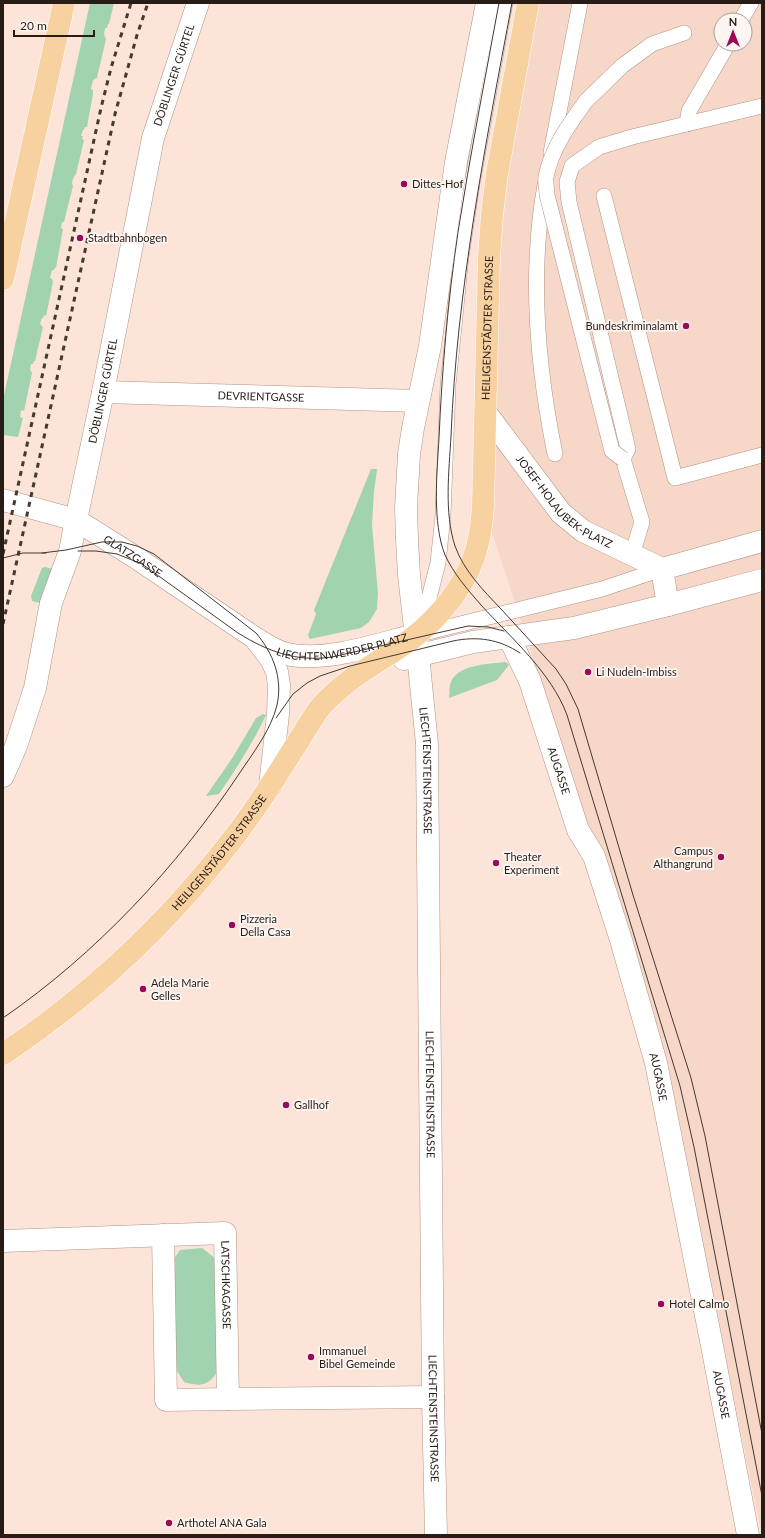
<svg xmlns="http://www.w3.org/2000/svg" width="765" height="1538" font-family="Lato,sans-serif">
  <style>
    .built { fill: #f6d7c8; fill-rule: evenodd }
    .green { fill: #a1d3b0 }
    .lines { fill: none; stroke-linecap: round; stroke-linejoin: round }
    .service-casing { stroke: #b19485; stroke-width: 16 }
    .minor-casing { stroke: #b19485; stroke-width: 23 }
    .tertiary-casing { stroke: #b19485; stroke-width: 23 }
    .secondary-casing { stroke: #b19485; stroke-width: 23 }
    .primary-casing { stroke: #fff; stroke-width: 23 }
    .service { stroke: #fff; stroke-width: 15 }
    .minor { stroke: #fff; stroke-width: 22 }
    .tertiary { stroke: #fff; stroke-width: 22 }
    .secondary { stroke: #fff; stroke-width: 22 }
    .primary { stroke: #f8d1a0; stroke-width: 22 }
    .tram { stroke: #463932; stroke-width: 1 }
    .rail { stroke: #463932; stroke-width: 3; stroke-dasharray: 5 5; stroke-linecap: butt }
    .service-bridge-casing { stroke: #b19485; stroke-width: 16; stroke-linecap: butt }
    .service-bridge { stroke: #fff; stroke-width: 15 }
    .poi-dot { fill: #9b0959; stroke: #fcf5f2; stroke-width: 1.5 }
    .labels { text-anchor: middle; stroke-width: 3.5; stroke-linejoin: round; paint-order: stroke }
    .street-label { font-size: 11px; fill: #271c16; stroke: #fcf5f2 }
    .poi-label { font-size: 11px; fill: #271c16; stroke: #fcf5f2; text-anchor: start }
  </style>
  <rect width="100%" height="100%" fill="#fde4d8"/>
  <path class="built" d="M 530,3 L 762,3 L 762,1535 L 664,1056 L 472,472 ZM 721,20 L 745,20 L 745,44 L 721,44 Z"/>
  <g class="green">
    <path d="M 90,3 L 114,3 L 109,24 L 108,24 L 107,28 L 105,28 L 104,34 L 106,39 L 97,78 L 93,80 L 91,89 L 93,90 L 93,94 L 87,127 L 85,127 L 84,130 L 83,130 L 81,136 L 83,136 L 82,139 L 84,140 L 76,174 C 73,178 71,182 73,186 L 64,222 L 62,222 L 61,228 L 63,229 L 56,268 L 55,267 L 54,270 L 52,270 L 50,278 L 52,279 L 53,282 L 46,316 L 44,315 L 43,318 L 42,318 L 40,324 L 43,327 L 35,361 L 34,361 L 33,364 L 31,364 L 30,369 L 32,373 L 24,411 L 21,410 L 20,417 L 23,418 L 18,437 L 3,435 L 3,400 Z"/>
    <path d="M 371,469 L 377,469 L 374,492 L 372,525 L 378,594 L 377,609 L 369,622 L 361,628 L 310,639 L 308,635 L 316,614 L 314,610 Z"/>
    <path d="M 45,567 L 53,569 L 45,586 L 40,603 L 32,601 L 31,596 L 42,568 Z"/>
    <path d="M 506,662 L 509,665 L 497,680 L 449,698 C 450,694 449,688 450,685 C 455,664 489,664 506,662 Z"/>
    <path d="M 263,714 L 266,715 C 253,743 236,769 219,794 L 206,796 L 233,757 L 256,718 Z"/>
    <path d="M 202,1248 L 216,1259 L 218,1371 C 208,1386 201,1387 184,1382 L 175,1368 L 171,1263 L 180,1250 Z"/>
  </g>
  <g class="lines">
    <defs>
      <g id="service">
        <path d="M 741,20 L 751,3"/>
        <path d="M 586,101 L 622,66 L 652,44 L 684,33"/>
        <path d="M 687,124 L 689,111 L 728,44"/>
        <path d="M 551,153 L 580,3"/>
        <path d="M 545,185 C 529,274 537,366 555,454"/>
        <path d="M 604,196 L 675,478 L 762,455"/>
        <path d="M 632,555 L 642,522 L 623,459 L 628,449 L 569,202 L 567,182 L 572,166 L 599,147 L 632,137 L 762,106"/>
        <path d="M 417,631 L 429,598 L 438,563 L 443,515 L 448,385 L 461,257 L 472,184 L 505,3"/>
        <path d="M 420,634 L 602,589 L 662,569"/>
      </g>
      <g id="minor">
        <path id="s1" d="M 103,392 L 418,401"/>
        <path d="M 662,569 L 668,605"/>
        <path id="s2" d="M 509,637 L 530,681 L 578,830 L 594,856 L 621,940 L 656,1063 L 713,1351 L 748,1535"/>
        <path d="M 3,776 L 16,746 L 35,688 L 51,603 L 70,551 L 76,520"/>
        <path d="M 163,1235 L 166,1400 L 228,1399"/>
        <path id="s3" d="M 3,1241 L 225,1233 L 228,1399 L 433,1397"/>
      </g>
      <g id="tertiary">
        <path id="s4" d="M 76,520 L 103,392 L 153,138 L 198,3"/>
        <path id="s5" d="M 418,655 L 427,744 L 433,1397 L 436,1535"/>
      </g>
      <g id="secondary">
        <path id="s6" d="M 486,413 L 561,513 L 583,531 L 662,569 L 762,541"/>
        <path id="s7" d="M 3,500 L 76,520 L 135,557 L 252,636 C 263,643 274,651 287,654 C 325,663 378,644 415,635"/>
        <path d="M 257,641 L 271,659 L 277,672 L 279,685 L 278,714 L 270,786"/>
        <path d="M 418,655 L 409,575 L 407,539 L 406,508 L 409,454 L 413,428 L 430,346 L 456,162 L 487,3"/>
        <path d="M 404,659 L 473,642 L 574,628 L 668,605 L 762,580"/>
      </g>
      <g id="primary">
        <path d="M 3,279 L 64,3"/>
        <path id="s8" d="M 3,1054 C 92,995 170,921 235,836 C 266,796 291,752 318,710 C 340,683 369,668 397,649 C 430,628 461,594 474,557 C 480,540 482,523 483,506 L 489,258 L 492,214 L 497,174 L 528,3"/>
      </g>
    </defs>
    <use href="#service" class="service-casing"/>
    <use href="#minor" class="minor-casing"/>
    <use href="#tertiary" class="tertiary-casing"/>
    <use href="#secondary" class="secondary-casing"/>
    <use href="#primary" class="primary-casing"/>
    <use href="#service" class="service"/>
    <use href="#minor" class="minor"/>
    <use href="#tertiary" class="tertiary"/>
    <use href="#secondary" class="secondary"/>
    <use href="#primary" class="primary"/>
    <g class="tram">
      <path d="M 499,3 C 485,79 470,156 458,232 C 448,300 442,369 439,438 C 437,473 432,522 445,555 C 454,574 467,589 481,605 C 511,638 551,672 567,715 L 680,1086 L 694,1147 L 762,1496"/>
      <path d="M 512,3 C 485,147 457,290 451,436 C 449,472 444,512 455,546 C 464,571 483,590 501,609 C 519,629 538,649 556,669 L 566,684 L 578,709 L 633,895 L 691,1078 L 705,1136 L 762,1434"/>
      <path d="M 78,551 L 96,551 L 117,554 L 142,564 L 238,633 C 269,652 296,662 332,657 L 468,626 L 488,627 L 504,631"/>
      <path d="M 3,558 L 23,553 L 46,553"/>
      <path d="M 276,718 L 293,694 L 307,683 L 320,676 L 350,666 L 453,641 C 477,636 499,639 520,653"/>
      <path d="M 3,1018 C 97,953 176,868 239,774 C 253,753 271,730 277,705 C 283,678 273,653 256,633 L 154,554 L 137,546 L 122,542 L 102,542 L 66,550 L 42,553"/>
    </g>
    <g class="rail">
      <path d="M 3,554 L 101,108 L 111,68 L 131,3"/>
      <path d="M 3,624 L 115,114 L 137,35 L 148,3"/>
    </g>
    <defs>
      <path id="service-bridge" d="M 586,101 C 570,123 551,149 546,177 C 545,182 547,189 547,195 L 612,451 L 623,459"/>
    </defs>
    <use href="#service-bridge" class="service-bridge-casing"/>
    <use href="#service-bridge" class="service-bridge"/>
  </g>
  <g class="poi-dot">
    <circle cx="404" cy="184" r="4"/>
    <circle cx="80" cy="238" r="4"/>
    <circle cx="686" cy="326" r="4"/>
    <circle cx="588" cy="672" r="4"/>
    <circle cx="721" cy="857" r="4"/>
    <circle cx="496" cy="863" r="4"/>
    <circle cx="232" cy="925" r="4"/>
    <circle cx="143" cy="989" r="4"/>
    <circle cx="286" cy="1105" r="4"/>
    <circle cx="661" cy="1304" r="4"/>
    <circle cx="311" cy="1357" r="4"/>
    <circle cx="169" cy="1523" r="4"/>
  </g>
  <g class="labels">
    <g class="street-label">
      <text dy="4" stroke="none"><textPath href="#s4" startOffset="456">DÖBLINGER GÜRTEL</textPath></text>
      <text dy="4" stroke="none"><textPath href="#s8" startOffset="923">HEILIGENSTÄDTER STRASSE</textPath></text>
      <text dy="4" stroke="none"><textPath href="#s4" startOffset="132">DÖBLINGER GÜRTEL</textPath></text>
      <text dy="4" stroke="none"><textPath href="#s1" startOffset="158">DEVRIENTGASSE</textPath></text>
      <text dy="4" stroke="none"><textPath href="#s6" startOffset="120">JOSEF-HOLAUBEK-PLATZ</textPath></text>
      <text dy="4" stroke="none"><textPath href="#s7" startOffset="143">GLATZGASSE</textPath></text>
      <text dy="4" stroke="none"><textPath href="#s7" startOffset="382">LIECHTENWERDER PLATZ</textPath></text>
      <text dy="4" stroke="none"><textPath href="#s2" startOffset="143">AUGASSE</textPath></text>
      <text dy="4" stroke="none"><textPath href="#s5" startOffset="116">LIECHTENSTEINSTRASSE</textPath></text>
      <text dy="4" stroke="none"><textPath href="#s8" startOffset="297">HEILIGENSTÄDTER STRASSE</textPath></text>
      <text dy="4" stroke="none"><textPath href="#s2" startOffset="466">AUGASSE</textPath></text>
      <text dy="4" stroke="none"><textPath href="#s5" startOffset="440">LIECHTENSTEINSTRASSE</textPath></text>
      <text dy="4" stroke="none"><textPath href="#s3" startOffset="274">LATSCHKAGASSE</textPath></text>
      <text dy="4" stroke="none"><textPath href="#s2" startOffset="790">AUGASSE</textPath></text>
      <text dy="4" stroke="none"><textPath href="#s5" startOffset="764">LIECHTENSTEINSTRASSE</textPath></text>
    </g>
    <g class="poi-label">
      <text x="412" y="188">Dittes-Hof</text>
      <text x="88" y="242">Stadtbahnbogen</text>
      <text x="678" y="330" text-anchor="end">Bundeskriminalamt</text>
      <text x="596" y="676">Li Nudeln-Imbiss</text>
      <text x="713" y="855" text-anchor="end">Campus<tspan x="713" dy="13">Althangrund</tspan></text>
      <text x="504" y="861">Theater<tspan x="504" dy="13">Experiment</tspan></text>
      <text x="240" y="923">Pizzeria<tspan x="240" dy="13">Della Casa</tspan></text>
      <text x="151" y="987">Adela Marie<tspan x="151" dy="13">Gelles</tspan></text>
      <text x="294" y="1109">Gallhof</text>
      <text x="669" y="1308">Hotel Calmo</text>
      <text x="319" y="1355">Immanuel<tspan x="319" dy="13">Bibel Gemeinde</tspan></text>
      <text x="177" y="1527">Arthotel ANA Gala</text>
    </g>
  </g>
  <rect width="765" height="1538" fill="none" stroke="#271c16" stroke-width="8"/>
  <g transform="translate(733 32)"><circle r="19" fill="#fcf5f2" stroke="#a79e9a"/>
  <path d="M0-3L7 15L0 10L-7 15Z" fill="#9b0959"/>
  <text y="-6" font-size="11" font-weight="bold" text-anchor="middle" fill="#271c16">N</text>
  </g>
  <path d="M14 30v6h80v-6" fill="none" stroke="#271c16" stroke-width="2"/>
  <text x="20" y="30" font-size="12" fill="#271c16" stroke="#fcf5f2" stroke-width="3" paint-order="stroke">20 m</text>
</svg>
